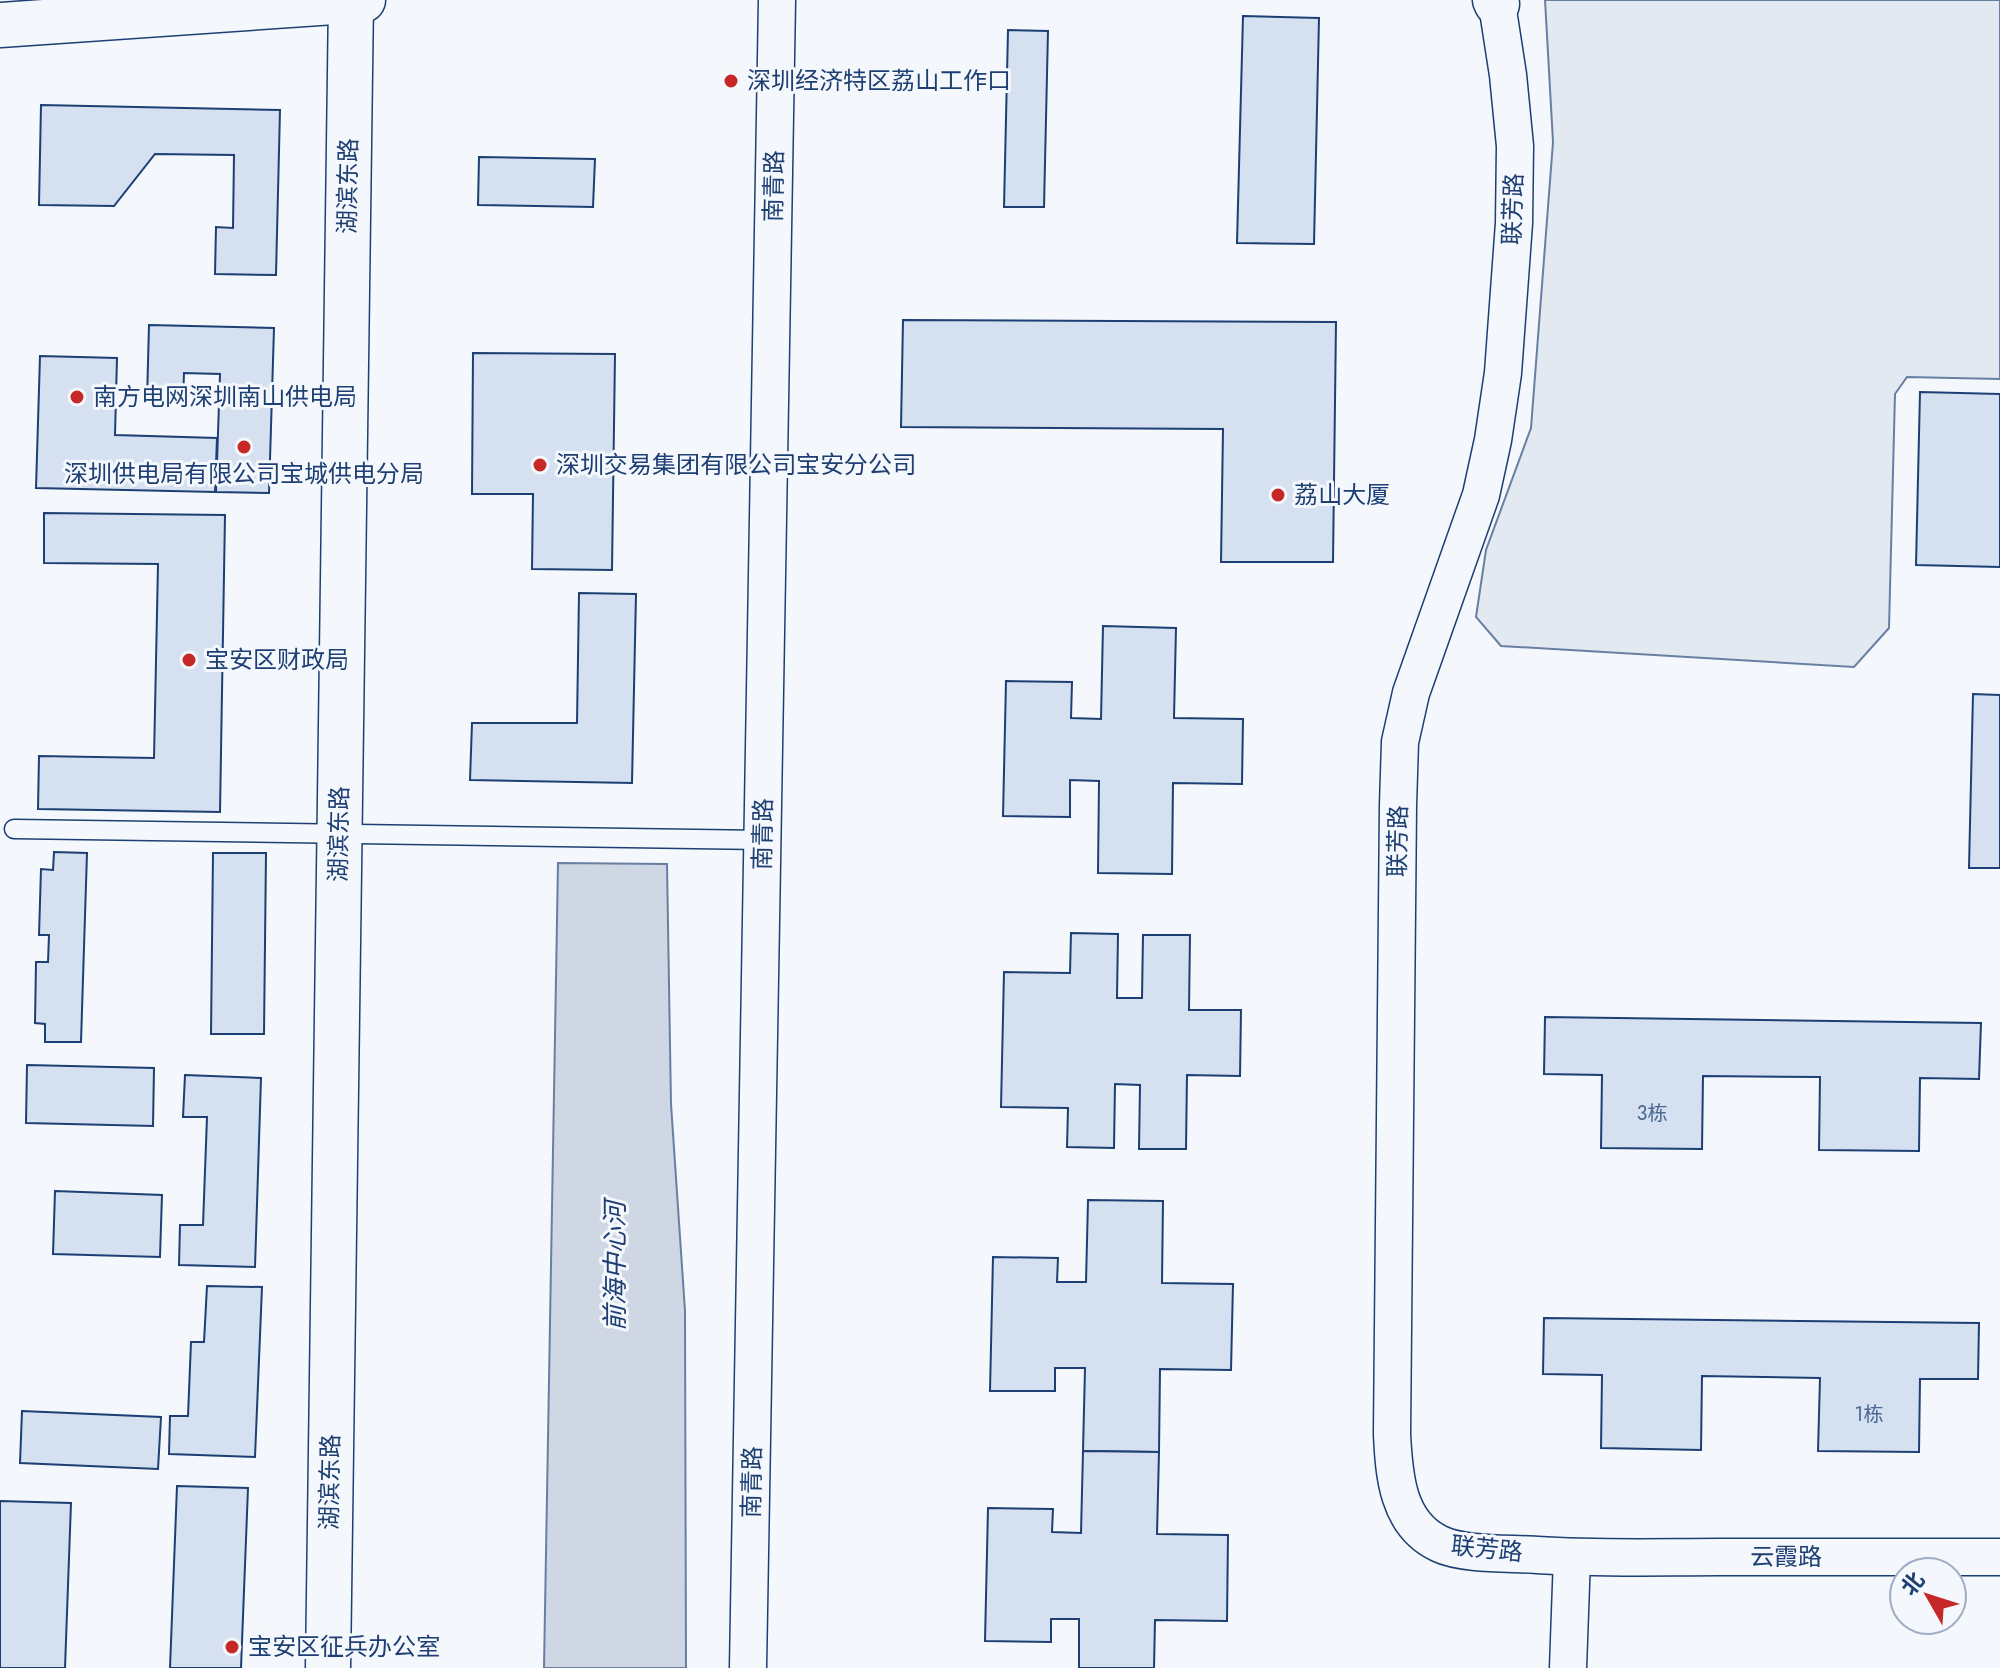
<svg xmlns="http://www.w3.org/2000/svg" width="2000" height="1668" font-family="Jost,'Noto Sans SC',sans-serif">
  <style>
    .green { fill: #e3e9f0; stroke: #687fa3; stroke-width: 2 }
    .water { fill: #cfd7e4; stroke: #687fa3; stroke-width: 2 }
    .building { fill: #d5e0f0; stroke: #1d3f73; stroke-width: 2 }
    .lines { fill: none; stroke-linecap: round; stroke-linejoin: round }
    .lane-casing { stroke: #1d3f73; stroke-width: 21 }
    .street-casing { stroke: #1d3f73; stroke-width: 39 }
    .secondary-casing { stroke: #1d3f73; stroke-width: 47 }
    .primary-casing { stroke: #1d3f73; stroke-width: 47 }
    .lane { stroke: #f4f7fb; stroke-width: 18 }
    .street { stroke: #f4f7fb; stroke-width: 36 }
    .secondary { stroke: #f4f7fb; stroke-width: 44 }
    .primary { stroke: #f4f7fb; stroke-width: 44 }
    .poi-dot { fill: #c62828; stroke: #f4f7fb; stroke-width: 3 }
    .labels { text-anchor: middle; stroke-width: 6; stroke-linejoin: round; paint-order: stroke }
    .number-label { font-size: 20px; fill: #4b6792 }
    .poi-label { font-size: 24px; fill: #1d3f73; stroke: #f4f7fb; text-anchor: start }
    .street-label { font-size: 24px; fill: #1d3f73; stroke: #f4f7fb }
    .water-label { font-size: 26px; font-style: italic; fill: #1d3f73; stroke: #f4f7fb }
  </style>
  <rect width="100%" height="100%" fill="#f4f7fb"/>
  <path class="green" d="M 1545,0 L 2000,0 L 2000,379 L 1907,377 L 1895,394 L 1889,628 L 1854,667 L 1501,646 L 1476,617 L 1486,550 L 1531,428 L 1553,142 Z"/>
  <path class="water" d="M 558,863 L 667,864 L 671,1104 L 685,1311 L 686,1668 L 544,1668 Z"/>
  <g class="building">
    <path d="M 1243,16 L 1319,18 L 1314,244 L 1237,243 Z"/>
    <path d="M 1008,30 L 1048,31 L 1044,207 L 1004,207 Z"/>
    <path d="M 41,105 L 280,110 L 276,275 L 215,274 L 216,227 L 233,228 L 234,155 L 155,154 L 114,206 L 39,205 Z"/>
    <path d="M 479,157 L 595,159 L 593,207 L 478,205 Z"/>
    <path d="M 903,320 L 1336,322 L 1333,562 L 1221,562 L 1223,429 L 901,427 Z"/>
    <path d="M 149,325 L 274,328 L 269,493 L 216,492 L 220,374 L 184,373 L 183,401 L 147,400 Z"/>
    <path d="M 473,353 L 615,354 L 612,570 L 532,569 L 533,494 L 472,494 Z"/>
    <path d="M 40,356 L 117,358 L 115,435 L 217,438 L 215,492 L 36,488 Z"/>
    <path d="M 1920,392 L 2000,394 L 2000,567 L 1916,565 Z"/>
    <path d="M 44,513 L 225,515 L 220,812 L 38,809 L 39,756 L 154,758 L 158,564 L 44,563 Z"/>
    <path d="M 579,593 L 636,594 L 632,783 L 470,780 L 472,723 L 577,723 Z"/>
    <path d="M 1103,626 L 1176,628 L 1174,718 L 1243,719 L 1242,784 L 1173,783 L 1172,874 L 1098,873 L 1099,781 L 1070,780 L 1070,817 L 1003,816 L 1006,681 L 1072,682 L 1071,718 L 1101,719 Z"/>
    <path d="M 1973,694 L 2000,695 L 2000,868 L 1969,868 Z"/>
    <path d="M 54,852 L 87,853 L 81,1042 L 45,1042 L 45,1024 L 35,1023 L 36,962 L 48,962 L 49,935 L 39,935 L 41,869 L 53,870 Z"/>
    <path d="M 213,853 L 266,853 L 264,1034 L 211,1034 Z"/>
    <path d="M 1071,933 L 1118,934 L 1117,998 L 1142,998 L 1143,935 L 1190,935 L 1189,1010 L 1241,1010 L 1240,1076 L 1187,1075 L 1186,1149 L 1139,1149 L 1140,1085 L 1115,1084 L 1114,1148 L 1067,1147 L 1068,1108 L 1001,1107 L 1004,972 L 1070,973 Z"/>
    <path d="M 1545,1017 L 1981,1023 L 1979,1079 L 1920,1078 L 1919,1151 L 1819,1150 L 1820,1077 L 1703,1076 L 1702,1149 L 1601,1148 L 1602,1075 L 1544,1074 Z"/>
    <path d="M 27,1065 L 154,1068 L 153,1126 L 26,1123 Z"/>
    <path d="M 185,1075 L 261,1078 L 255,1267 L 179,1265 L 180,1225 L 203,1225 L 207,1117 L 183,1117 Z"/>
    <path d="M 55,1191 L 162,1195 L 160,1257 L 53,1254 Z"/>
    <path d="M 1088,1200 L 1163,1201 L 1162,1283 L 1233,1284 L 1231,1370 L 1160,1369 L 1159,1452 L 1083,1451 L 1085,1368 L 1055,1368 L 1055,1391 L 990,1391 L 993,1257 L 1058,1258 L 1057,1282 L 1086,1282 Z"/>
    <path d="M 207,1286 L 262,1287 L 255,1457 L 169,1454 L 170,1416 L 188,1416 L 191,1342 L 204,1342 Z"/>
    <path d="M 1544,1318 L 1979,1323 L 1978,1379 L 1920,1379 L 1919,1452 L 1818,1451 L 1820,1378 L 1702,1376 L 1701,1450 L 1601,1448 L 1602,1375 L 1543,1374 Z"/>
    <path d="M 22,1411 L 161,1417 L 158,1469 L 20,1463 Z"/>
    <path d="M 1083,1451 L 1159,1452 L 1157,1534 L 1228,1535 L 1227,1621 L 1155,1620 L 1154,1668 L 1079,1668 L 1079,1619 L 1051,1619 L 1051,1642 L 985,1641 L 988,1508 L 1053,1509 L 1052,1532 L 1081,1533 Z"/>
    <path d="M 177,1486 L 248,1488 L 241,1668 L 170,1668 Z"/>
    <path d="M 0,1501 L 71,1503 L 65,1668 L 0,1668 Z"/>
  </g>
  <g class="lines">
    <defs>
      <path id="lane" d="M 14,829 L 763,840"/>
      <g id="street">
        <path d="M 1497,4 L 1508,75 L 1515,146 L 1514,223 L 1503,373 L 1493,440 L 1481,495 L 1411,693 L 1400,742 L 1398,805 L 1392,1434 C 1394,1475 1397,1524 1440,1544 C 1463,1555 1510,1553 1537,1555 C 1598,1559 1659,1557 1720,1557 C 1813,1557 1907,1557 2000,1557"/>
        <path d="M 748,1668 L 777,0"/>
        <path d="M 1568,1668 L 1572,1557"/>
      </g>
      <path id="secondary" d="M 328,1668 L 351,0"/>
      <g id="primary">
        <path d="M 1495,0 L 1497,4"/>
        <path d="M 0,25 L 363,0"/>
      </g>
    </defs>
    <use href="#lane" class="lane-casing"/>
    <use href="#street" class="street-casing"/>
    <use href="#secondary" class="secondary-casing"/>
    <use href="#primary" class="primary-casing"/>
    <use href="#lane" class="lane"/>
    <use href="#street" class="street"/>
    <use href="#secondary" class="secondary"/>
    <use href="#primary" class="primary"/>
  </g>
  <g class="poi-dot">
    <circle cx="731" cy="81" r="8"/>
    <circle cx="77" cy="397" r="8"/>
    <circle cx="244" cy="447" r="8"/>
    <circle cx="540" cy="465" r="8"/>
    <circle cx="1278" cy="495" r="8"/>
    <circle cx="189" cy="660" r="8"/>
    <circle cx="232" cy="1647" r="8"/>
  </g>
  <g class="labels">
    <g class="number-label">
      <text x="1652" y="1120">3栋</text>
      <text x="1869" y="1421">1栋</text>
    </g>
    <g class="poi-label">
      <text x="747" y="89">深圳经济特区荔山工作口</text>
      <text x="93" y="405">南方电网深圳南山供电局</text>
      <text x="556" y="473">深圳交易集团有限公司宝安分公司</text>
      <text x="244" y="482" text-anchor="middle">深圳供电局有限公司宝城供电分局</text>
      <text x="1294" y="503">荔山大厦</text>
      <text x="205" y="668">宝安区财政局</text>
      <text x="248" y="1655">宝安区征兵办公室</text>
    </g>
    <g class="street-label">
      <text transform="translate(348 186) rotate(-89)" y="8">湖滨东路</text>
      <text transform="translate(774 186) rotate(-89)" y="8">南青路</text>
      <text transform="translate(1513 209) rotate(-88)" y="8">联芳路</text>
      <text transform="translate(339 834) rotate(-89)" y="8">湖滨东路</text>
      <text transform="translate(763 834) rotate(-89)" y="8">南青路</text>
      <text transform="translate(1398 841) rotate(-89)" y="8">联芳路</text>
      <text transform="translate(330 1482) rotate(-89)" y="8">湖滨东路</text>
      <text transform="translate(752 1482) rotate(-89)" y="8">南青路</text>
      <text transform="translate(1487 1549) rotate(6)" y="8">联芳路</text>
      <text x="1786" y="1565">云霞路</text>
    </g>
    <g class="water-label">
      <text transform="translate(615 1266) rotate(-90)" y="9">前海中心河</text>
    </g>
  </g>
  <g transform="translate(1928 1596) rotate(309)"><circle r="38" fill="#f4f7fb" stroke="#9eadc5" stroke-width="2"/>
  <path d="M0-6L14 30L0 20L-14 30Z" fill="#c62828"/>
  <text y="-12" font-size="22" font-weight="bold" text-anchor="middle" fill="#1d3f73">北</text>
  </g>
</svg>
